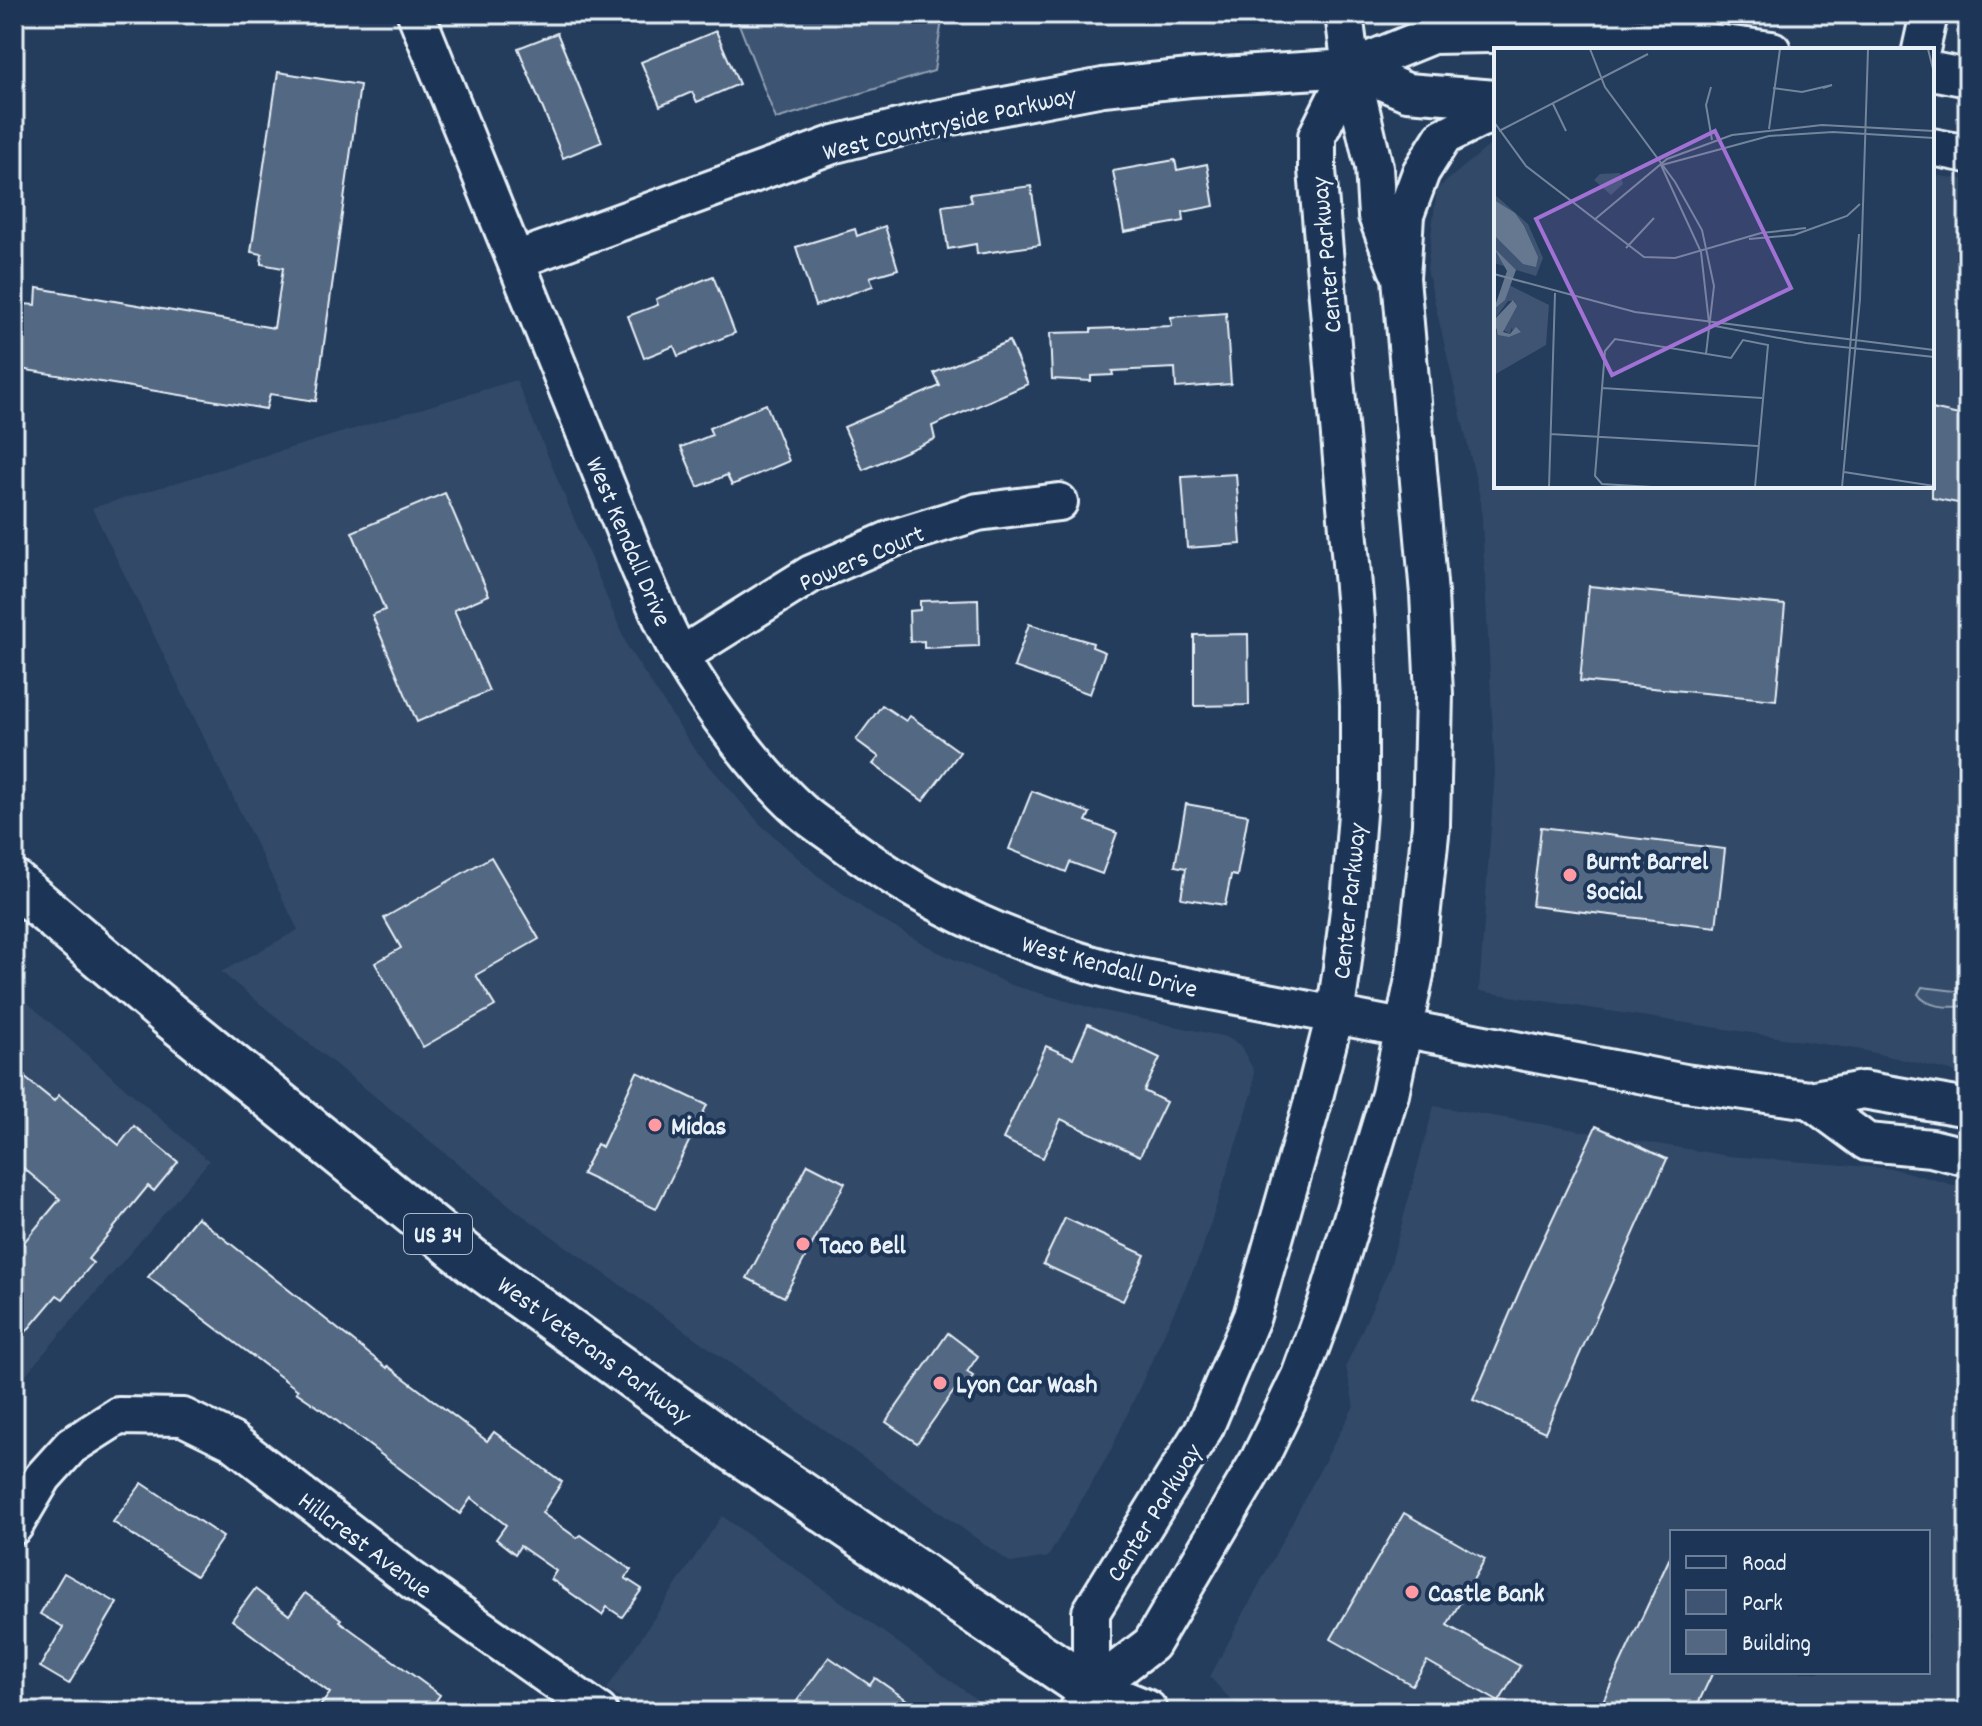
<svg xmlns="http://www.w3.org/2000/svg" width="1982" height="1726" font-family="Dekko,sans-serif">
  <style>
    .built { fill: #334a68; fill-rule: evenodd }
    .green { fill: #3e5472; stroke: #93a2b5; stroke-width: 2 }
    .building { fill: #536782; stroke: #e8f1f8; stroke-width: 2 }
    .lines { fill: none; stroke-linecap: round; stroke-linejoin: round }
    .minor-casing { stroke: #e8f1f8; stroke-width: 42 }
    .major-casing { stroke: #e8f1f8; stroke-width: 50 }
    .minor { stroke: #1d3557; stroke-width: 36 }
    .major { stroke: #1d3557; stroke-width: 44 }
    .poi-dot { fill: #ff9aa2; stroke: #1d3557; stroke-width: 3 }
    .labels { text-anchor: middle; stroke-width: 8; stroke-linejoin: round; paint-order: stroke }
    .shield { fill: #1d3557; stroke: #abb9c8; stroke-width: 2 }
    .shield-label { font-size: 24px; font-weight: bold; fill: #e8f1f8 }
    .street-label { font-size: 26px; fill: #e8f1f8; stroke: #1d3557 }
    .poi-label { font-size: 26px; font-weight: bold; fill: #e8f1f8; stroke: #1d3557; text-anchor: start }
    .inset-road { fill: none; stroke: #73859b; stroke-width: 2 }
    .view { fill: #a171d3; fill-opacity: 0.15; stroke: #a171d3; stroke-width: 4 }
    .inset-edge { fill: none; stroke: #e8f1f8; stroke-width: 4 }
  </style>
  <rect width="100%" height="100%" fill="#253d5d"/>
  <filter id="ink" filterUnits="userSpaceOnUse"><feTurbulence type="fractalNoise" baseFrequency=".0125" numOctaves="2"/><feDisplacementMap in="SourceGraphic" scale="16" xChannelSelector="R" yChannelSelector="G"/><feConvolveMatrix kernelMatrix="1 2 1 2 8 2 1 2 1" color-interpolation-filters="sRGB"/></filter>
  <g filter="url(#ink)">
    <g class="built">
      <path d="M 1496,140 L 1496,486 L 1932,486 L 1932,175 L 1968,180 L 1968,1075 L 1862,1050 L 1479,991 L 1495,772 L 1481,502 L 1427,269 L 1437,189 Z"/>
      <path d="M 516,380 L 628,648 L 692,746 L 760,824 L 817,875 L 871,914 L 936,951 L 1011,985 L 1095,1009 L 1226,1037 L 1240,1045 L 1254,1071 L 1253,1091 L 1201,1253 L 1110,1452 L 1048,1557 L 1011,1563 L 518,1212 L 221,972 L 298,930 L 92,508 Z"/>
      <path d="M 14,991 L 209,1161 L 14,1388 Z"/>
      <path d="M 1434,1106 L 1728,1156 L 1895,1169 L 1968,1189 L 1968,1712 L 1249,1712 L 1231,1700 L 1210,1677 L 1354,1406 L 1346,1366 L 1390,1267 ZM 1672,1532 L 1928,1532 L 1928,1672 L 1672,1672 Z"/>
      <path d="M 722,1516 L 994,1712 L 641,1712 L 607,1689 Z"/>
    </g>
    <g class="green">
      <path d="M 735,14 L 943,14 L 934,71 L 776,119 Z"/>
      <path d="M 1922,987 L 1965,992 L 1963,1006 C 1949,1008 1926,1007 1918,994 Z"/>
    </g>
    <g class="building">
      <path d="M 716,31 L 739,84 L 697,102 L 692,92 L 660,106 L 641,62 Z"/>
      <path d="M 557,33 L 602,142 L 563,158 L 518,48 Z"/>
      <path d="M 278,72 L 360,85 L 316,401 L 270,394 L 266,409 L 14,368 L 23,304 L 36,305 L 37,288 L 274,328 L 283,268 L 261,264 L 262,254 L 251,252 Z"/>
      <path d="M 1175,160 L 1177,170 L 1207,164 L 1214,206 L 1183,212 L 1184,221 L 1124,232 L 1113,171 Z"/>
      <path d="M 1031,186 L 1040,245 L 977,254 L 976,244 L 948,249 L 942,206 L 972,202 L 970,194 Z"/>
      <path d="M 885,226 L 898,269 L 870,277 L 873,286 L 815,306 L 796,247 L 855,229 L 857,236 Z"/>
      <path d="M 713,276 L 735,333 L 678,356 L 674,346 L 644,358 L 628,316 L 658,305 L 656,299 Z"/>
      <path d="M 1226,313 L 1231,384 L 1176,388 L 1175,368 L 1112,371 L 1113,375 L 1091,376 L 1091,381 L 1052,379 L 1050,333 L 1091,332 L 1091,329 L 1172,326 L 1171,317 Z"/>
      <path d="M 1009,341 L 1028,384 L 932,426 L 935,439 L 863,470 L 844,427 L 940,386 L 934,373 Z"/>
      <path d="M 766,404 L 789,461 L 732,485 L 727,475 L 698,487 L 681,447 L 712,435 L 709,428 Z"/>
      <path d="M 1932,409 L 1968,417 L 1968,505 L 1932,498 Z"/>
      <path d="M 1236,474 L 1241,544 L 1187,548 L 1182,477 Z"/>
      <path d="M 445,493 L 489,595 L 454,610 L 489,691 L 417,722 L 372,615 L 385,610 L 352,532 Z"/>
      <path d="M 1589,586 L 1785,605 L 1776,700 L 1580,681 Z"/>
      <path d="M 978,599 L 979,646 L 924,648 L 924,641 L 910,642 L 909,611 L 920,610 L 920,601 Z"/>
      <path d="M 1029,624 L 1093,643 L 1092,647 L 1105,652 L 1090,694 L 1014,667 Z"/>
      <path d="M 1248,634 L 1249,705 L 1194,706 L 1194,635 Z"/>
      <path d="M 882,705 L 906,721 L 910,716 L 960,752 L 923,801 L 873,764 L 879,757 L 856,740 Z"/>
      <path d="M 1032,791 L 1090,813 L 1086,821 L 1117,833 L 1102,874 L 1070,862 L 1066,872 L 1009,849 Z"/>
      <path d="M 1186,804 L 1248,815 L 1237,876 L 1231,875 L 1225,905 L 1181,898 L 1186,868 L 1175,866 Z"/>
      <path d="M 1541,827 L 1725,849 L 1716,927 L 1532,906 Z"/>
      <path d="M 491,857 L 539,939 L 476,975 L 495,1006 L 423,1047 L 375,963 L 401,948 L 384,918 Z"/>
      <path d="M 1088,1024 L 1160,1058 L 1144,1091 L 1166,1102 L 1140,1156 L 1061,1119 L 1043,1158 L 1003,1139 L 1046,1046 L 1073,1058 Z"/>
      <path d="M 14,1069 L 54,1101 L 59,1095 L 119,1145 L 134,1126 L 178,1162 L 154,1191 L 148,1186 L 88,1259 L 93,1263 L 63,1299 L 57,1295 L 14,1346 L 14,1254 L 60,1199 L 14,1160 Z"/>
      <path d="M 637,1072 L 707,1105 L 656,1209 L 582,1174 L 597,1144 L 602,1147 Z"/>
      <path d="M 1596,1126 L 1667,1159 L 1545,1432 L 1473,1400 L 1528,1271 Z"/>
      <path d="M 808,1164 L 845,1183 L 784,1297 L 747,1278 Z"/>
      <path d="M 197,1217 L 387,1368 L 388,1366 L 487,1441 L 494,1432 L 562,1482 L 542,1513 L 577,1538 L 581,1535 L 631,1570 L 625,1578 L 642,1589 L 622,1617 L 607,1607 L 602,1615 L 551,1579 L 556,1571 L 520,1546 L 515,1554 L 496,1539 L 506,1525 L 471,1498 L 460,1514 L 321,1409 L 296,1392 L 298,1390 L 148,1277 Z"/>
      <path d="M 1065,1218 L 1145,1255 L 1123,1301 L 1043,1264 Z"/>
      <path d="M 948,1333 L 978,1356 L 967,1372 L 973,1376 L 960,1395 L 954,1391 L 917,1443 L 886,1422 Z"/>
      <path d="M 142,1483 L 223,1537 L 196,1576 L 113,1522 Z"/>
      <path d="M 1404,1513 L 1485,1559 L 1447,1625 L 1520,1666 L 1499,1702 L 1427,1661 L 1412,1685 L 1331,1639 Z"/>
      <path d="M 1672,1553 L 1672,1672 L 1713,1672 L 1694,1712 L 1598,1712 Z"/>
      <path d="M 64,1573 L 117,1603 L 69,1684 L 40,1667 L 63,1627 L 40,1614 Z"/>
      <path d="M 255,1589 L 289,1615 L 305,1593 L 341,1619 L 339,1621 L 440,1695 L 428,1712 L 316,1712 L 330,1693 L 232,1620 Z"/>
      <path d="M 829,1657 L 870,1685 L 875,1678 L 924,1712 L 789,1712 Z"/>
    </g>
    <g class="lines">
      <defs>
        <g id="minor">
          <path d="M 416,14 L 640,569 C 653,598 665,629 681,657 C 710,707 757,771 800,810 C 813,822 830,832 844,843 C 936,911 1019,946 1129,975 L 1685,1083 L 1810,1100 L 1863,1090 L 1968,1108"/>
          <path d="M 1344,14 L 1351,68 L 1374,167 L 1377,216 L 1397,269"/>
          <path d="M 1921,50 L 1929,14"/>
          <path d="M 1351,68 L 1407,92 L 1496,99"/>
          <path d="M 1932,71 L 1968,78"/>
          <path d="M 1932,147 L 1968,154"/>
          <path d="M 516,260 L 835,144 L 926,121 L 1103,87 L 1190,78 L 1351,68 L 1432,35 L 1557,33 L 1675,38 L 1772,50"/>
          <path d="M 680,656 L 811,574 L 894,538 L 978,512 L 1059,502"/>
          <path d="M 1810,1100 L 1867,1142 L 1931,1148 L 1968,1157"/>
          <path d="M 14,1526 L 43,1477 L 71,1446 L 118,1416 L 183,1417 L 232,1441 L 412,1580 L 599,1712"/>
          <path d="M 1091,1690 L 1091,1612 L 1205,1427 L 1252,1316 L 1312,1105 L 1335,1015 L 1342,968 L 1350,902 L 1359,789 L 1359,706 L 1356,621 L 1317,170 L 1317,136 L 1351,68"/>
          <path d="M 1077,1712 L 1091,1690 L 1151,1644 L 1260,1458 L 1300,1376 L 1327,1302 L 1390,1094 L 1415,974 L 1431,825 L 1434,694 L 1429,594 L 1401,278 L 1405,215 L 1421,172 L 1443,137 L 1479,119 L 1496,113"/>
        </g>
        <path id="major" d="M 14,883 L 168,1014 L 476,1264 L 731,1447 L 1091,1690 L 1145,1712"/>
      </defs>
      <use href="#minor" class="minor-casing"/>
      <use href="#major" class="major-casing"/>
      <use href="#minor" class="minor"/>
      <use href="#major" class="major"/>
    </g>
  </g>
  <g class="poi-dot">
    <circle cx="1570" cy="875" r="8"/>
    <circle cx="655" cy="1125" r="8"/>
    <circle cx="803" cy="1244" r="8"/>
    <circle cx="940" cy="1383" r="8"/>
    <circle cx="1412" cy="1592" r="8"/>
  </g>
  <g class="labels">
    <rect class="shield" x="404" y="1214" width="68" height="40" rx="6"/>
    <g class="shield-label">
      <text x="438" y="1242">US 34</text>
    </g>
    <g class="street-label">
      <text transform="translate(949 122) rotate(-13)" y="9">West Countryside Parkway</text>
      <text transform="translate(1325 255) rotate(-95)" y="9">Center Parkway</text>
      <text transform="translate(630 541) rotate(67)" y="9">West Kendall Drive</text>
      <text transform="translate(861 557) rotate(-23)" y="9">Powers Court</text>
      <text transform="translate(1348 901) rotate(-84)" y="9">Center Parkway</text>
      <text transform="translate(1110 965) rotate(15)" y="9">West Kendall Drive</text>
      <text transform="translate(595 1349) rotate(36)" y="9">West Veterans Parkway</text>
      <text transform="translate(1153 1512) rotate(-58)" y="9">Center Parkway</text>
      <text transform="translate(366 1544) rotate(37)" y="9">Hillcrest Avenue</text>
    </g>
    <g class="poi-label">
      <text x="1586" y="869">Burnt Barrel<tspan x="1586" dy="30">Social</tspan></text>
      <text x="671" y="1134">Midas</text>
      <text x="819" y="1253">Taco Bell</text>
      <text x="956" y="1392">Lyon Car Wash</text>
      <text x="1428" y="1601">Castle Bank</text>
    </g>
  </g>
  <g transform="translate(1494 48)">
    <rect width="440" height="440" fill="#253d5d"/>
    <path d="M 126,125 L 129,136 L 117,147 L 100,132 L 106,126 ZM 0,146 L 34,176 L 49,210 L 42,228 L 0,215 ZM 15,237 L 55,257 L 52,297 L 0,327 L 0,283 L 19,287 L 18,279 L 16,286 L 9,282 L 21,253 L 14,253 L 0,272 L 0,262 Z" fill="#3e5472"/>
    <path d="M 0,152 L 21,165 L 30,178 L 44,209 L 42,219 L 29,216 L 0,187 ZM 0,200 L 22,222 L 11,252 L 0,261 L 13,223 ZM 19,252 L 23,258 L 9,284 L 16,286 L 22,279 L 27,284 L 15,289 L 4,287 L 0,272 Z" fill="#657890"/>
    <path class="inset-road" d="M 96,1 L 111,39 L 181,134 L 208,182 L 220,238 L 212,306M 434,1 L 440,25M 217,39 L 212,57 L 218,92M 279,40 L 308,44 L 338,37 L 329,40M 59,56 L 72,83M 0,74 L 32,118 L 150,209 L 181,210 L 267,185 L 312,180M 275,81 L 286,1M 5,83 L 154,6M 167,117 L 207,204 L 215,275M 168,117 L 275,88 L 339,84 L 440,90M 100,172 L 173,111 L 238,87 L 328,77 L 440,83M 255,191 L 300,187 L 353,168 L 366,156M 132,200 L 160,170M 0,226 L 141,264 L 440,302M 221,278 L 312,295 L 440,309M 108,340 L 268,350M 56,386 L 264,398M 348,402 L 365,186M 350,424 L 440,438M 55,439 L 61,245M 158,439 L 108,436 L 101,428 L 111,303 L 121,291 L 237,310 L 249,292 L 274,297 L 261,439M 348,439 L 366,251 L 374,1"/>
    <path class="view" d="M 221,83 L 297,240 L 118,327 L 42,171 Z"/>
    <rect width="440" height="440" class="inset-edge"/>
  </g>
  <rect width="1982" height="1726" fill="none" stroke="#1d3557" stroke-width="48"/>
  <rect x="24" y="24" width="1934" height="1678" fill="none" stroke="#e8f1f8" stroke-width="3" filter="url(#ink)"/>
  <rect x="1670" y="1530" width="260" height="144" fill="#1d3557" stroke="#6e8097" stroke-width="2"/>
  <rect x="1686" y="1556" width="40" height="12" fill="#1d3557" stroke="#6e8097" stroke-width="2"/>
  <text x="1742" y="1570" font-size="24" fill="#e8f1f8">Road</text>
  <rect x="1686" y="1590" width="40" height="24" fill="#3e5472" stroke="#6e8097" stroke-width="2"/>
  <text x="1742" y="1610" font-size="24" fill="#e8f1f8">Park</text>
  <rect x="1686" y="1630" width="40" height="24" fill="#536782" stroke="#6e8097" stroke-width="2"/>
  <text x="1742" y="1650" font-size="24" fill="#e8f1f8">Building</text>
</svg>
